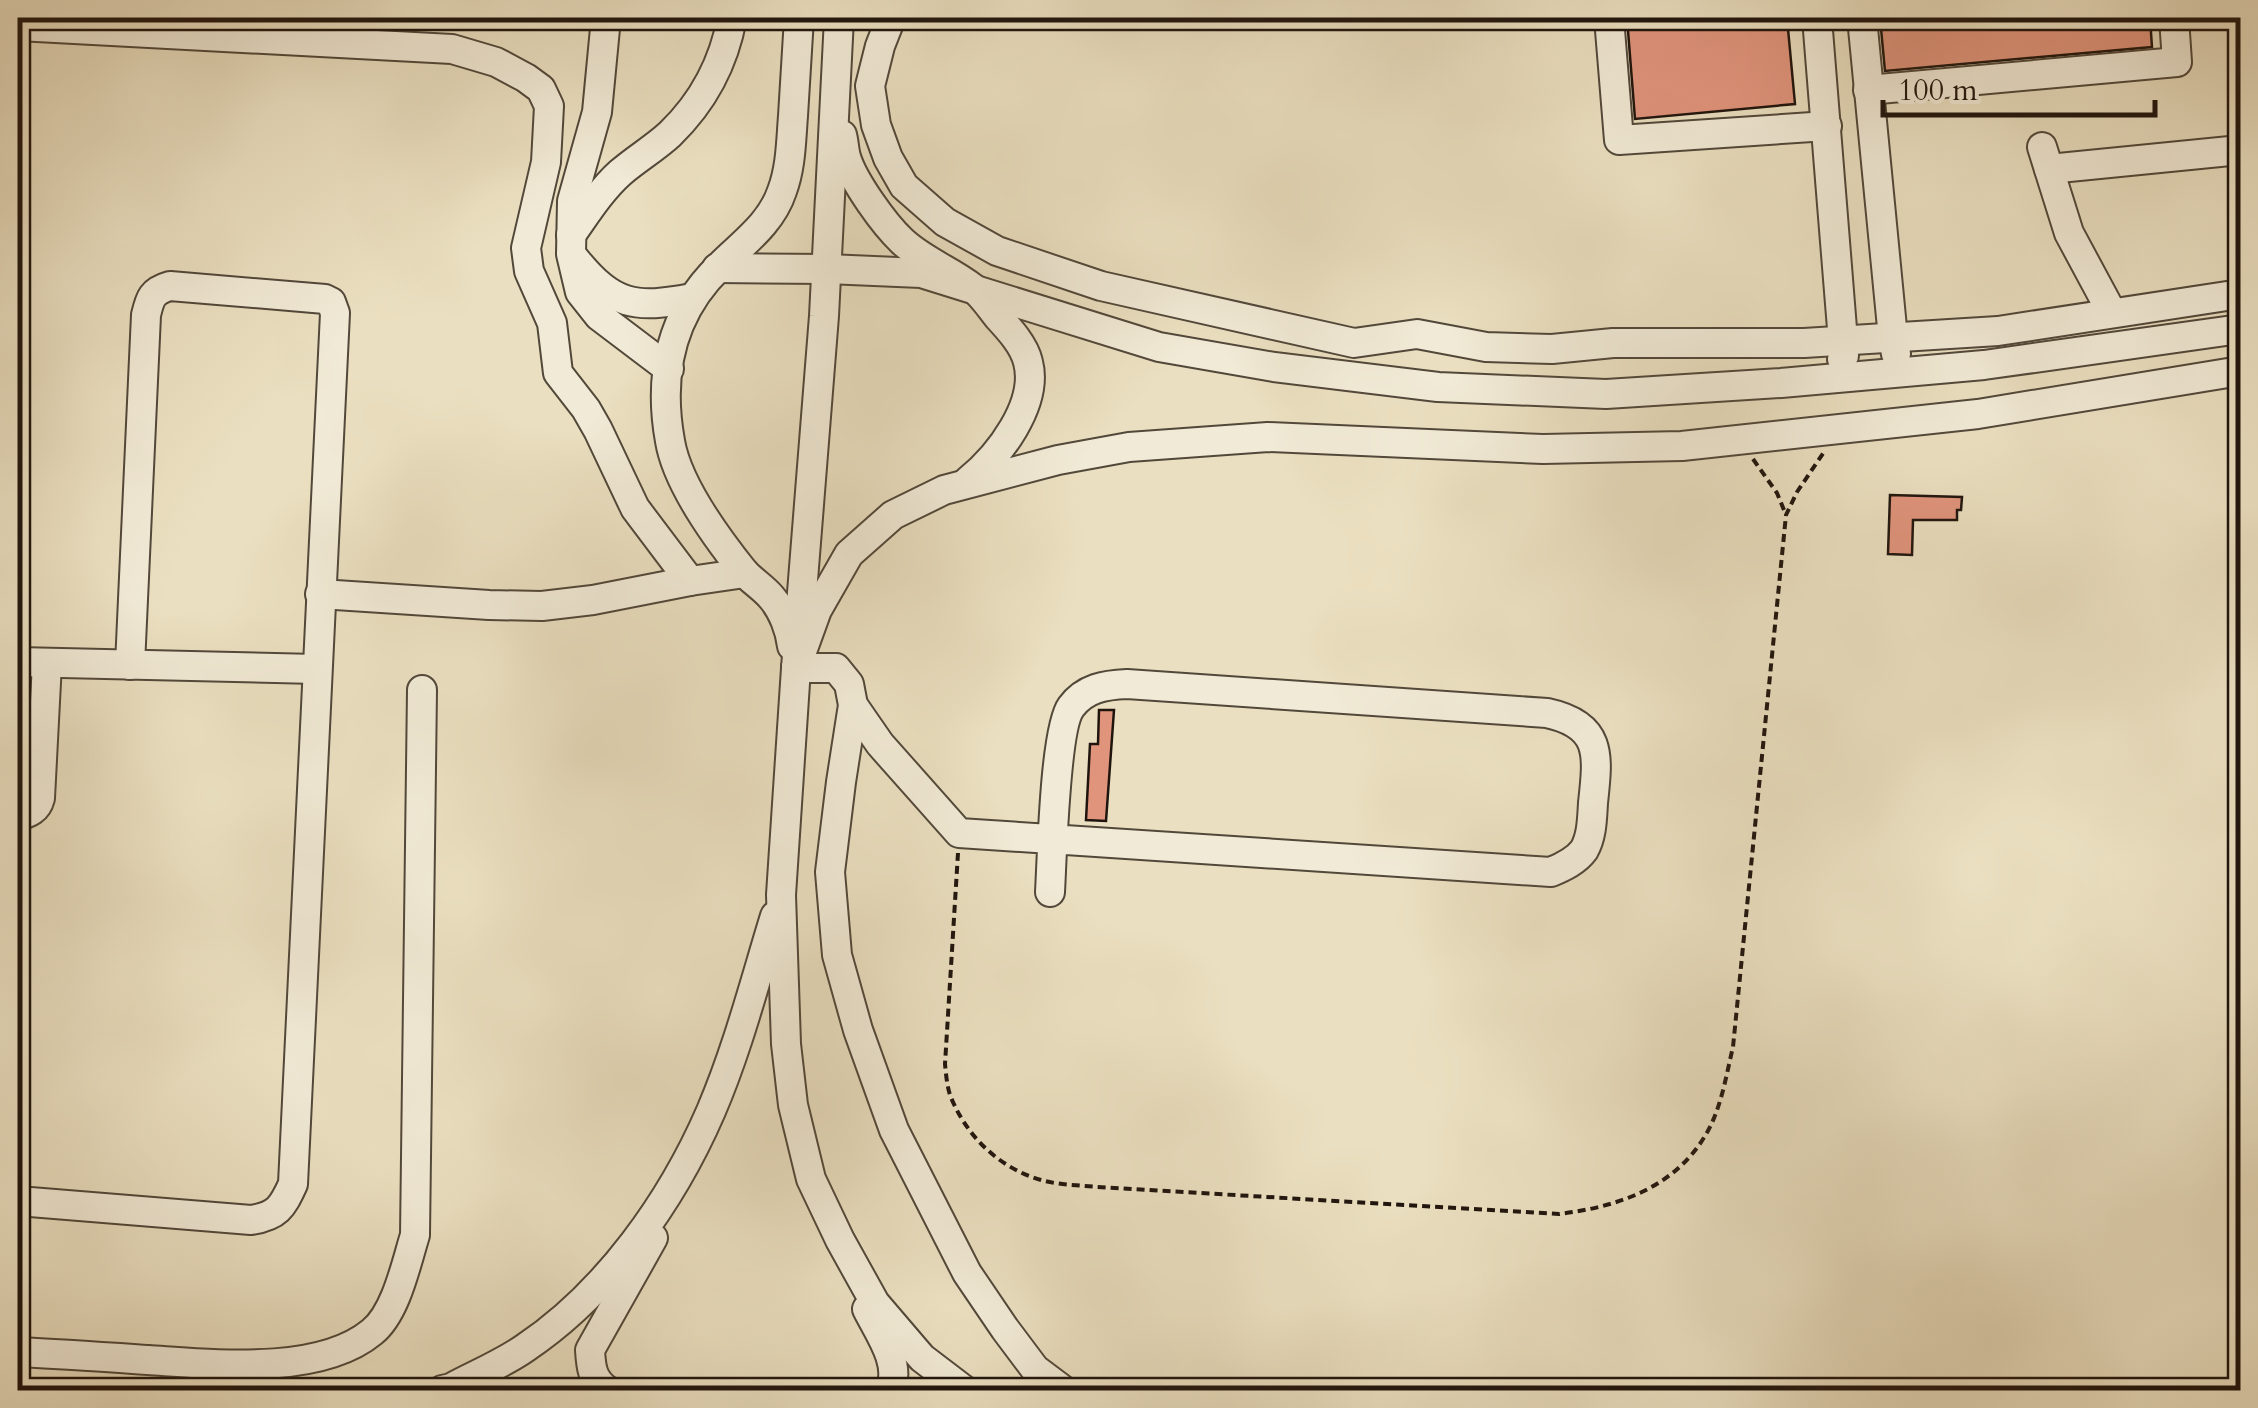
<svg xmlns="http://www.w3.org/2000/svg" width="2258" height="1408" font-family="Cardo,serif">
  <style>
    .building { fill: #e0947c; stroke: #20150e; stroke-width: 2.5 }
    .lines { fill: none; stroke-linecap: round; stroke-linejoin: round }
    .minor-casing { stroke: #52483a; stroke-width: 32 }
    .path { stroke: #20150e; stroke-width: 4; stroke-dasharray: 8 5; stroke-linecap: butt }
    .minor { stroke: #f1ead6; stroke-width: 28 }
  </style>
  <rect width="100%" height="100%" fill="#eadfc0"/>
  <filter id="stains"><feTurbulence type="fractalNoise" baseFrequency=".002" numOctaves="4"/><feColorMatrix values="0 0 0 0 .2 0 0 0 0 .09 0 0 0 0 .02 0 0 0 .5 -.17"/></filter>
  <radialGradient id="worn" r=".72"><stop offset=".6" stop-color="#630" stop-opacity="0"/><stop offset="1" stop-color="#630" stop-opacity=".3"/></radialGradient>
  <g class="building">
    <path d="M 1627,18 L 1787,18 L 1795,104 L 1635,119 Z"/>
    <path d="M 1880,18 L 2150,18 L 2152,47 L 1885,71 Z"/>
    <path d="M 1890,495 L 1962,497 L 1961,510 L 1957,510 L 1957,520 L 1913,520 L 1912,555 L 1888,554 Z"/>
    <path d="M 1099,710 L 1114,710 L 1106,821 L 1086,820 L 1090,744 L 1098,744 Z"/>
  </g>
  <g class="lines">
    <defs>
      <g id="minor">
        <path d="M 606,18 L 597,112 L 572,201 L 571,254 L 580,292 L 599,316 L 669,369"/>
        <path d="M 839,18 L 824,316 L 796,668 L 781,895 L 786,1044 L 793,1105 L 811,1179 L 840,1240 L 875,1303 L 922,1358 L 964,1390"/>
        <path d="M 891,18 L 880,46 L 870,86 L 876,125 L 888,158 L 904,186 L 945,222 L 997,251 L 1101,286 L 1354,343 L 1417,334 L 1486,347 L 1552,349 L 1613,343 L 1804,343 L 1998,331 L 2240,294"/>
        <path d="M 1609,18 L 1619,140 L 1827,126"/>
        <path d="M 1817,18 L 1843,341 L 1844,356 L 1842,359"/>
        <path d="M 1862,18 L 1893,338 L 1896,354"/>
        <path d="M 18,26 L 452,49 L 496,62 L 526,78 L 541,89 L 549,106 L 546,162 L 526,248 L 529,271 L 552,323 L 558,373 L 586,409 L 598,430 L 635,508 L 690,581 L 745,573"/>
        <path d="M 1868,90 L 2177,62 L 2174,18"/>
        <path d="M 842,135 C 844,142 844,150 846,157 C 853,181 884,224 902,241 C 923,261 950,270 973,288 C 982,295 990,307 998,317 C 1009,329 1024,345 1028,362 C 1039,404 999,456 968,481"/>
        <path d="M 2042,147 L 2069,233 L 2112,313"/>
        <path d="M 2049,169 L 2240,150"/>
        <path d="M 571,235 C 586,214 601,190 620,173 C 636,159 655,148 670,134 C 703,102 724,62 732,18"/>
        <path d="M 575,259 C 613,306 635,309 692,298"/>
        <path d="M 717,268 L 827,269 L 921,273 L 1159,347 L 1274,367 L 1438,387 L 1606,394 L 1781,383 L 1984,365 L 2240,329"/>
        <path d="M 320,594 L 489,605 L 542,606 L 593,600 L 690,581"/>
        <path d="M 792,646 C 790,630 783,611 772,598 C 764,588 752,581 744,572 C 716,537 677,484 670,441 C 658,375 671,313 720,266 C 743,243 771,224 782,191 C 791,167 791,141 793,116 C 795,83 797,50 799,18"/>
        <path d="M 18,662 L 316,669"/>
        <path d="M 796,668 L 817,610 L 849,554 L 893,515 L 944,490 L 1058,460 L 1129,447 L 1268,437 L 1543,449 L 1682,446 L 1978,414 L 2240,371"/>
        <path d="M 796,668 L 836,668 L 849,684 L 853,705 L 841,782 L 830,872 L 837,955 L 858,1030 L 894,1130 L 967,1273 L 1005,1329 L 1035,1369 L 1063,1390"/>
        <path d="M 853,705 L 880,744 L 959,833 L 1551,872 C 1563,867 1576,861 1584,850 C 1592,836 1592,819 1593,803 C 1598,756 1603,725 1547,713 L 1127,684 C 1105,685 1085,688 1071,707 C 1055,729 1052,857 1050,892"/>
        <path d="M 18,816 C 29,813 37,810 40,798 L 47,663"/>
        <path d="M 18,1201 L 251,1220 C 277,1216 282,1208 293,1184 L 335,313 L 331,302 L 325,299 L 170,286 C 152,291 150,298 146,315 L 130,665"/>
        <path d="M 867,1309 C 879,1333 902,1364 890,1390"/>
        <path d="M 18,1352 C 61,1354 104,1357 148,1360 C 212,1364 319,1376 372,1332 C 396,1313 406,1264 415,1235 L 422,690"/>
        <path d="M 442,1390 L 451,1388 C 475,1375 502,1364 525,1348 C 607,1293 672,1201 711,1111 C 738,1048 755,981 775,916"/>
        <path d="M 607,1390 C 592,1380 591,1367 590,1350 L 653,1238"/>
      </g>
    </defs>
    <use href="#minor" class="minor-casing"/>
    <g class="path">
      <path d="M 1753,459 L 1777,493 L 1786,515"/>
      <path d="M 958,853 L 945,1064 C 946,1074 947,1086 950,1095 C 966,1136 999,1168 1041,1180 C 1058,1185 1078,1185 1097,1187 L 1559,1214 C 1616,1207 1673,1189 1705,1136 C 1721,1110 1726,1076 1733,1047 L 1786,515 L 1797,492 L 1824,452"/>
    </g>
    <use href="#minor" class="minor"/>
  </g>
  <rect width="2258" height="1408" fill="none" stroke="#eadfc0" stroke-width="60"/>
  <rect x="20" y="20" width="2218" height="1368" fill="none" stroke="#20150e" stroke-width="5"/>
  <rect x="30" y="30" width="2198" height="1348" fill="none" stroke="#20150e" stroke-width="2.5"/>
  <path d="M1883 100v15h272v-15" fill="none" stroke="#20150e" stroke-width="5"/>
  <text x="1898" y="100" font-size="30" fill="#20150e" stroke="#f1ead6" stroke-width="8" paint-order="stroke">100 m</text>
  <rect width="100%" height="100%" filter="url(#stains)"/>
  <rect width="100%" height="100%" fill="url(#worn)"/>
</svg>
